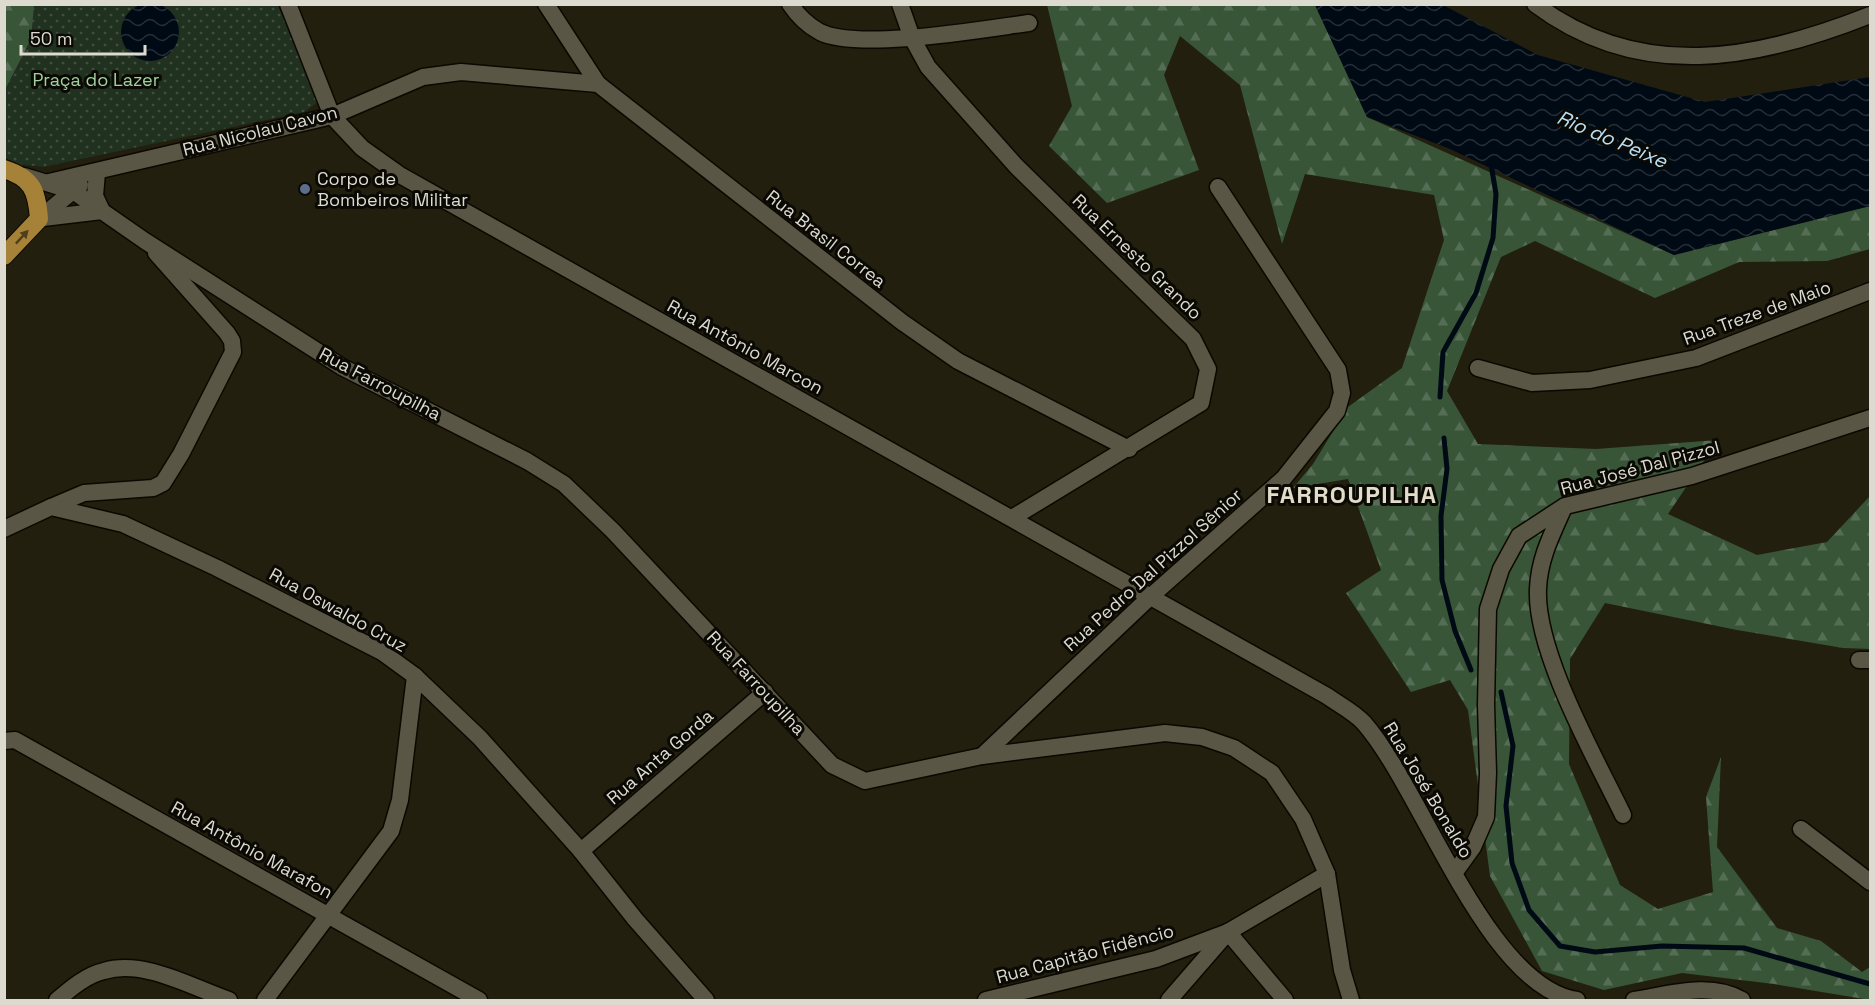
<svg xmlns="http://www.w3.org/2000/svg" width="1875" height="1005" font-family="'Space Grotesk',sans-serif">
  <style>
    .forest { fill: url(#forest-firs) }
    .park { fill: url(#park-dots) }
    .water { fill: url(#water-waves) }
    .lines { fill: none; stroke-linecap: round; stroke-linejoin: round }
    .stream { stroke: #000a15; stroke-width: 5 }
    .minor-casing { stroke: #0c0800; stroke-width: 19 }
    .major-casing { stroke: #0c0800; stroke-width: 20 }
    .minor { stroke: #5a5645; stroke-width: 16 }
    .major { stroke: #a68238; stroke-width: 18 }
    .oneway { fill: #503f1b }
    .service-dot { fill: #5c6f8a; stroke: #0a0904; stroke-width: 2 }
    .labels { text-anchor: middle; stroke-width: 6; stroke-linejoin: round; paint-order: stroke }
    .park-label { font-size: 18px; fill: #a0d29e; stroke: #0a0904 }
    .street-label { font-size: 18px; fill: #dddad0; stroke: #0a0904 }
    .poi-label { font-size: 18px; fill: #dddad0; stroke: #0a0904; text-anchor: start }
    .water-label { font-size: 20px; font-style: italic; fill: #b7def6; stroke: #0a0904 }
    .district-label { font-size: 24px; font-weight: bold; letter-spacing: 1.5px; fill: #e2ddc9; stroke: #0a0904 }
  </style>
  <defs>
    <pattern id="forest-firs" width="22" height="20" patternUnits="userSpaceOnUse" patternTransform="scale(1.5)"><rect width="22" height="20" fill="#385538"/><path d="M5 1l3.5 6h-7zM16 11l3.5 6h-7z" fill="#546d54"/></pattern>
    <pattern id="park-dots" width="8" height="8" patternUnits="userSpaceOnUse" patternTransform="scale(1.5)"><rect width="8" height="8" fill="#213120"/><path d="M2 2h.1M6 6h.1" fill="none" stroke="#414e3f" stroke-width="1.8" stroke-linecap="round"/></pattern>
    <pattern id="water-waves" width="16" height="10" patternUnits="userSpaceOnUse" patternTransform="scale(1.5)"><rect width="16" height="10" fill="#000a15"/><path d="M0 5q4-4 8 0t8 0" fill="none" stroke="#252d36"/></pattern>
  </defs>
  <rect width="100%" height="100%" fill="#221f0f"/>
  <g class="forest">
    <path d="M 5,5 L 49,5 L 5,90 Z"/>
    <path d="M 1047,5 L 1315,5 L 1367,117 L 1674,255 L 1870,206 L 1870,249 L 1827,261 L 1739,262 L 1655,298 L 1535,241 L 1501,257 L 1447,391 L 1478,444 L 1596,449 L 1718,440 L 1668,514 L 1757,555 L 1827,542 L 1870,496 L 1870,649 L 1843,648 L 1737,630 L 1605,603 L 1570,659 L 1569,764 L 1620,885 L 1658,909 L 1713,892 L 1706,797 L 1721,757 L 1717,847 L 1777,928 L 1821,941 L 1862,972 L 1870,967 L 1870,1000 L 1774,984 L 1682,973 L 1604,990 L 1542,971 L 1490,876 L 1468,710 L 1450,680 L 1411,692 L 1346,593 L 1381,570 L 1348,479 L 1293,488 L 1313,464 L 1348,407 L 1402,368 L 1444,240 L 1434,195 L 1305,174 L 1282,244 L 1240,85 L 1180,36 L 1164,75 L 1199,170 L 1107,203 L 1049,146 L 1072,106 Z"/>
  </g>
  <path class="park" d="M 34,5 L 278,5 L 318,102 L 304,112 L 43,167 L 19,164 L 5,158 L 5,91 L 31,39 Z"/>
  <g class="water">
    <circle cx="150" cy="32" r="29"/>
    <path d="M 1315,5 L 1443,5 L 1538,55 L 1705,102 L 1870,77 L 1870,206 L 1674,255 L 1450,149 L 1367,117 Z"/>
  </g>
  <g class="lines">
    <g class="stream">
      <path d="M 1440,397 L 1443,352 L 1476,293 L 1493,238 L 1496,194 L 1491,164"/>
      <path d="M 1444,438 L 1447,469 L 1441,516 L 1442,580 L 1455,631 L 1471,670"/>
      <path d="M 1501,692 L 1513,746 L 1506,806 L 1512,863 L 1529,910 L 1560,946 L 1595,952 L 1662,946 L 1744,948 L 1870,984"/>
    </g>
    <defs>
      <g id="minor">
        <path d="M 288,4 L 332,116 L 362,148 L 400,175 L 1327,696 C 1338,704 1354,712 1364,723 C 1422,789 1487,987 1577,1000"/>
        <path d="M 546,4 L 598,84 L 902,322 L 958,361 L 1129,449"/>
        <path d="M 790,4 C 798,16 807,25 820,32 C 858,51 984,29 1029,23"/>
        <path d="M 900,4 L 912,38 L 928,67 L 1016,166 L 1193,339 L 1208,369 L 1201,403 L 1012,518"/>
        <path d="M 1535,4 C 1640,83 1757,60 1870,15"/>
        <path d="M 97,172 L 95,196 L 102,211"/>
        <path d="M 24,176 L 73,191 L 145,241 L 342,367 L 527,461 L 564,484 L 613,531 L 832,765 L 865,781 L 982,756 L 1165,733 L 1202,737 L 1234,748 L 1272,773 L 1303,819 L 1327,874 L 1342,970 L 1351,1000"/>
        <path d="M 49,182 L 332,116 L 423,77 L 461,72 L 598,84"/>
        <path d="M 43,218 L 102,211"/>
        <path d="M 39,219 L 80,185"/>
        <path d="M 1478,368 L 1532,383 L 1590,380 L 1696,358 L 1870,291"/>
        <path d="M 51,507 L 84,493 L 153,488 L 163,483 L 181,454 L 233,352 L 232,341 L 227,333 L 156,253"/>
        <path d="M 1564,507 C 1552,534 1539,559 1538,589 C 1535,652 1595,757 1623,815"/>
        <path d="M 4,529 L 51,507 L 123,524 L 217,568 L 382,652 L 415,676 L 480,738 L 581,851 L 635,919 L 706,1000"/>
        <path d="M 1859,660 L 1870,660"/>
        <path d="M 4,741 L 15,740 L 479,1000"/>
        <path d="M 982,756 L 1150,597 L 1284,478 L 1337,411 L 1342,393 L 1338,370 L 1218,187"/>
        <path d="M 1801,829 L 1870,882"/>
        <path d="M 581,851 L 765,692"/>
        <path d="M 1455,872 L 1473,847 L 1486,817 L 1488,773 L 1486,705 L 1488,609 L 1501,569 L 1519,536 L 1565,506 L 1692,476 L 1870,418"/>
        <path d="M 1228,932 L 1285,1000"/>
        <path d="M 57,1000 C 70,989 86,975 104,971 C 144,959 191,987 229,1000"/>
        <path d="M 265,1000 L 391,831 L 400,800 L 415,676"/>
        <path d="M 986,1000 L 1156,959 L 1228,932"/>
        <path d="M 1169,1000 L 1228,932 L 1327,874"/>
        <path d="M 1634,1000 C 1668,995 1710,981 1742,1000"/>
      </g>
      <path id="major" d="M 4,169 C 32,178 37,190 39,219 L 4,256"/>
    </defs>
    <use href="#minor" class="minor-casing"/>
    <use href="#major" class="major-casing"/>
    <use href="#minor" class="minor"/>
    <use href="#major" class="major"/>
  </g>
  <defs><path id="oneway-solid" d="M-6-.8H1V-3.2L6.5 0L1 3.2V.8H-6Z" transform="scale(1.5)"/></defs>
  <use class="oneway" href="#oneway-solid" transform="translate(22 237) rotate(-47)"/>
  <circle class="service-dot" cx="305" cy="189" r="6"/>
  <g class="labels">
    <g class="park-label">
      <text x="96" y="86">Praça do Lazer</text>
    </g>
    <g class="street-label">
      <text transform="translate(260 131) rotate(-14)" y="6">Rua Nicolau Cavon</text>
      <text transform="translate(826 239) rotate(38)" y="6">Rua Brasil Correa</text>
      <text transform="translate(1137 257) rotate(44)" y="6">Rua Ernesto Grando</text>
      <text transform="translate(1757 313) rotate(-20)" y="6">Rua Treze de Maio</text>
      <text transform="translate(745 347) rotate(29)" y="6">Rua Antônio Marcon</text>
      <text transform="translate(380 384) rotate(28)" y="6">Rua Farroupilha</text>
      <text transform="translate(1640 468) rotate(-15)" y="6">Rua José Dal Pizzol</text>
      <text transform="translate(1153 570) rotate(-42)" y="6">Rua Pedro Dal Pizzol Sênior</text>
      <text transform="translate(338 610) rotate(29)" y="6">Rua Oswaldo Cruz</text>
      <text transform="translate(756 683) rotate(47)" y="6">Rua Farroupilha</text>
      <text transform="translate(660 757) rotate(-41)" y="6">Rua Anta Gorda</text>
      <text transform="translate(1428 790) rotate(59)" y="6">Rua José Bonaldo</text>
      <text transform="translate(252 850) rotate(29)" y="6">Rua Antônio Marafon</text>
      <text transform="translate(1085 954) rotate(-15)" y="6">Rua Capitão Fidêncio</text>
    </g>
    <g class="poi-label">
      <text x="317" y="185">Corpo de<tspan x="317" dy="21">Bombeiros Militar</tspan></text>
    </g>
    <g class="water-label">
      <text transform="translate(1612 139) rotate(23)" y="7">Rio do Peixe</text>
    </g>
    <g class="district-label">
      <text x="1352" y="503">FARROUPILHA</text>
    </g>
  </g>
  <rect width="1875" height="1005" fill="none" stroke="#dddad0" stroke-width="12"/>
  <path d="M21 45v9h124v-9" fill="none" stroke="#dddad0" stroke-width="3"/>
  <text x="30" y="45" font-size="18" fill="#dddad0" stroke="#0a0904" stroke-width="4.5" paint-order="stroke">50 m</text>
</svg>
